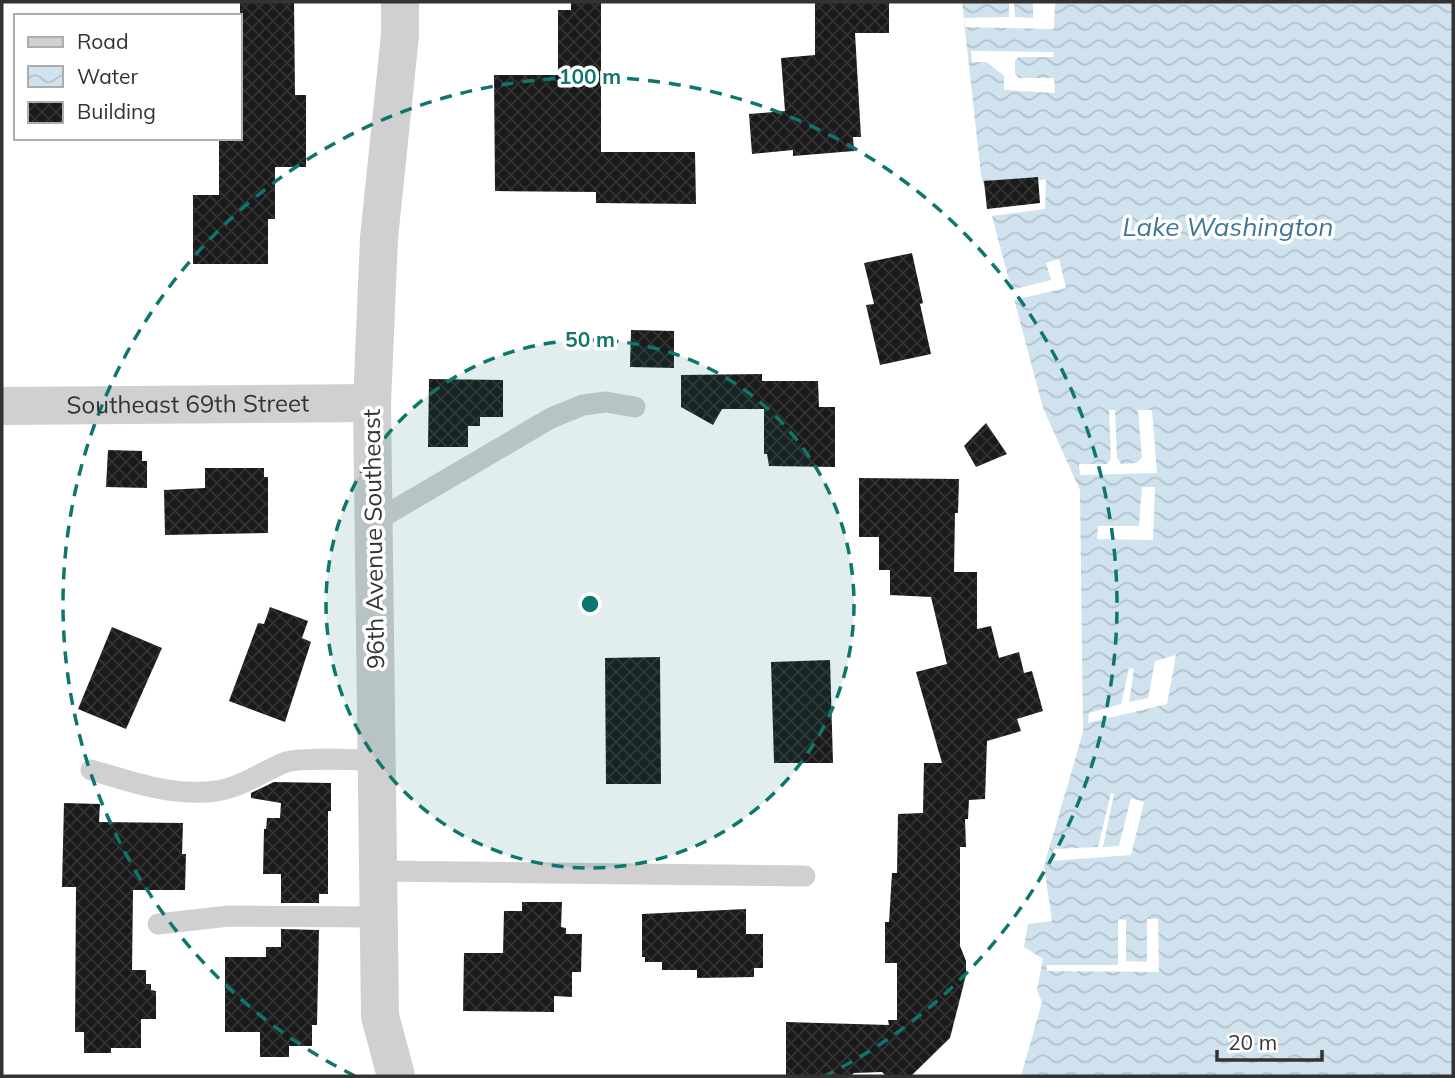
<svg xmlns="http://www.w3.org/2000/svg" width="1455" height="1078" font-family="Mulish,sans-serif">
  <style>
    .water { fill: url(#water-waves) }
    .pier { fill: #fff }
    .building { fill: url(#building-cross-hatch) }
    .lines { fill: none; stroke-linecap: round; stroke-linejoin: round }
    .service { stroke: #d0d0d0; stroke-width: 21 }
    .minor { stroke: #d0d0d0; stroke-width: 38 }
    .ring { fill: none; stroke: #0f766e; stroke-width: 3.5; stroke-dasharray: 12 9 }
    .labels { text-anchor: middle; stroke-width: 7; stroke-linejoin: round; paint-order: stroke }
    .street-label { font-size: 24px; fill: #333; stroke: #fff }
    .water-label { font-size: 26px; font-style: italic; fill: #3f7597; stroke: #fff }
    .centre { fill: #0f766e; stroke: #fff; stroke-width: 3.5 }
    .ring-label { font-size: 21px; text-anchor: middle; font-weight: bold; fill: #0f766e; stroke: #fff; stroke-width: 7; stroke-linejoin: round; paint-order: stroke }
  </style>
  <defs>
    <pattern id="water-waves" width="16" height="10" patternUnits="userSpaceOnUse" patternTransform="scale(1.75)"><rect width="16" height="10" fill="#cfe2ee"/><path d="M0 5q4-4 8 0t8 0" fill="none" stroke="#b2c2cd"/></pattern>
    <pattern id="building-cross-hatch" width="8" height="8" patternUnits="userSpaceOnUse" patternTransform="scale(1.75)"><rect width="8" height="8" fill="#1a1a1a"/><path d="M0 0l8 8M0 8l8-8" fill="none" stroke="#333"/></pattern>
  </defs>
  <rect width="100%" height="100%" fill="#fff"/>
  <path class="water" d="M 962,2 L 1453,2 L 1453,1076 L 1021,1076 L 1042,1002 L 1037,990 L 1043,959 L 1024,947 L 1028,924 L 1052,921 L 1044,866 L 1083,732 L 1080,490 L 1043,408 L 981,175 Z"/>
  <g class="pier">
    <path d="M 1009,2 L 1014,2 L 1015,17 L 1033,18 L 1033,2 L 1055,2 L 1054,29 L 965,27 L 964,18 L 1009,17 Z"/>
    <path d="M 971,51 L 1054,52 L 1053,57 L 1018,57 L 1015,61 L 1015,74 L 1019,78 L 1054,78 L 1055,93 L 1004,90 L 1004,76 L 987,62 L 972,62 Z"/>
    <path d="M 1046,179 L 1045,209 L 991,216 L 989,189 Z"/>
    <path d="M 1059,259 L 1066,288 L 1014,300 L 1011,290 L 1051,280 L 1046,263 Z"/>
    <path d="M 1109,410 L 1115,410 L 1117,458 L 1121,464 L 1137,463 L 1142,457 L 1138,410 L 1152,410 L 1157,473 L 1080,475 L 1079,464 L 1107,464 L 1111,459 Z"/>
    <path d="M 1142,487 L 1155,487 L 1153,540 L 1097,539 L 1098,526 L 1139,526 Z"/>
    <path d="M 1176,655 L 1167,704 L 1088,723 L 1089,713 L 1121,704 L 1129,668 L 1134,669 L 1129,702 L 1148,698 L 1155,661 Z"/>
    <path d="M 1111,793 L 1114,794 L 1103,847 L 1119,846 L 1131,798 L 1144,802 L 1131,855 L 1051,861 L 1054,849 L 1098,847 Z"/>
    <path d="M 1118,919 L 1126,920 L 1126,961 L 1147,962 L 1147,919 L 1158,919 L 1159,972 L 1047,971 L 1047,965 L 1118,965 Z"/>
  </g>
  <g class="building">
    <path d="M 240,2 L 294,2 L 295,95 L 306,95 L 306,167 L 275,167 L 275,219 L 268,219 L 268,264 L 193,264 L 193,195 L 219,195 L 219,138 L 240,138 Z"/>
    <path d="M 571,2 L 601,2 L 601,152 L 695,152 L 696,204 L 596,203 L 596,192 L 495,191 L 494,75 L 558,75 L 558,10 L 571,10 Z"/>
    <path d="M 815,2 L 889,2 L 889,33 L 855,33 L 861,137 L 853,137 L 854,151 L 793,156 L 793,150 L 752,154 L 749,114 L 785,111 L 781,58 L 815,55 Z"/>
    <path d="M 1038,177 L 1040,203 L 987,209 L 984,181 Z"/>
    <path d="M 912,253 L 923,303 L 920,304 L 931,354 L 880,365 L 866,305 L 874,304 L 864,263 Z"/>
    <path d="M 631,330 L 674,331 L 674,368 L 630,367 Z"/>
    <path d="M 762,374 L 762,381 L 818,381 L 819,407 L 835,407 L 835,467 L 769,466 L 767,454 L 764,454 L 764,409 L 722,409 L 713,425 L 681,407 L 681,375 Z"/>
    <path d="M 429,379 L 503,380 L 503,417 L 480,417 L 480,426 L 468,426 L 468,447 L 428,447 Z"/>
    <path d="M 986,423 L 1007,454 L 976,467 L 964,446 Z"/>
    <path d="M 108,450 L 142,451 L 142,461 L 147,461 L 147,488 L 106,487 Z"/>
    <path d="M 205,468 L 264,468 L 264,477 L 268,477 L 268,533 L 165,535 L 164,490 L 205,488 Z"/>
    <path d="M 859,478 L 959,479 L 958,513 L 955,513 L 954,572 L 977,572 L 977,629 L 991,626 L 999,658 L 1019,652 L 1024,673 L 1032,671 L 1043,711 L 1017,719 L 1021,731 L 987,741 L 985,799 L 969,800 L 968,819 L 965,819 L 966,847 L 960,847 L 960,946 L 966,961 L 966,975 L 950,1038 L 911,1076 L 886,1076 L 882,1072 L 854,1073 L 850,1076 L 786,1076 L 786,1022 L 889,1025 L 888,1020 L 897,1020 L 897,963 L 885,963 L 885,922 L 889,922 L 892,873 L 897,873 L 898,814 L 923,813 L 924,763 L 942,763 L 916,672 L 947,664 L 931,597 L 890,595 L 890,570 L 879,570 L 879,537 L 859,537 Z"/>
    <path d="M 270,607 L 308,621 L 302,638 L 311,642 L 285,722 L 229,701 L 258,623 L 264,624 Z"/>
    <path d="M 112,627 L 162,648 L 126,729 L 78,709 Z"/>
    <path d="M 660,657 L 661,784 L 606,784 L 605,658 Z"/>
    <path d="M 830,660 L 833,763 L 774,763 L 771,662 Z"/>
    <path d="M 274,782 L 331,783 L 331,811 L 328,811 L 328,894 L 319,894 L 319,903 L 281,903 L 281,874 L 263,874 L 264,829 L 266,829 L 267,818 L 280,818 L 281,803 L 251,798 L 251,793 Z"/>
    <path d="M 64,803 L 100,804 L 99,822 L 183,823 L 182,854 L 186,854 L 185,890 L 133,890 L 132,970 L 146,970 L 146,984 L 151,984 L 151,990 L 156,991 L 156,1019 L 141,1019 L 141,1048 L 111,1048 L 111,1053 L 84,1053 L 84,1032 L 75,1032 L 76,887 L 62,887 Z"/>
    <path d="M 522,902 L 562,902 L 561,927 L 566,928 L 566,934 L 582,934 L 581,972 L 572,972 L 572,997 L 554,996 L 554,1012 L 463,1011 L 464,953 L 503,953 L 504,911 L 522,911 Z"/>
    <path d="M 746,909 L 746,934 L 763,934 L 763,968 L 754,968 L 754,977 L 697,978 L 697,970 L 662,970 L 662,962 L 645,962 L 645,957 L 642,957 L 642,914 Z"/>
    <path d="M 281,929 L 319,930 L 317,1025 L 312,1025 L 312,1046 L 289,1046 L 289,1057 L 260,1057 L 260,1032 L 225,1032 L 225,957 L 266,957 L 266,947 L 281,947 Z"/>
  </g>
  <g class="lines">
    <g class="service">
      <path d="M 374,522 L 551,418 L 583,405 L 606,402 L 635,407"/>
      <path d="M 91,770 C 132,782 173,797 217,791 C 242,787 263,771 286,762 C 301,757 358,760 377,760"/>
      <path d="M 378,871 L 805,876"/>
      <path d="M 158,924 L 229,916 L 379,917"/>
    </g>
    <g class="minor">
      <path id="s1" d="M 2,406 L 372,403"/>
      <path d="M 396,1076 L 380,1016 L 372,403 L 379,238 L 400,35 L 400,2"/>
    </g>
  </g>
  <circle cx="590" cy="604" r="264" fill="#0f766e" fill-opacity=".12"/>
  <g class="ring">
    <circle cx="590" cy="604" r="264"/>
    <path d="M355 1076A527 527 0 1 1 825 1076"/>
  </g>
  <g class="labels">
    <g class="street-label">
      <text dy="8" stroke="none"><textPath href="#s1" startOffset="186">Southeast 69th Street</textPath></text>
      <text transform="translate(374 539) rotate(-91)" y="8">96th Avenue Southeast</text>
    </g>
    <g class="water-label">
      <text x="1228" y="236">Lake Washington</text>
    </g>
  </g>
  <circle cx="590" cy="604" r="10" class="centre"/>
  <g class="ring-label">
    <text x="590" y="84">100 m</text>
    <text x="590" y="347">50 m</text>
  </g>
  <rect width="1455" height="1078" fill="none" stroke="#333333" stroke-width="7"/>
  <rect x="14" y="14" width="228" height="126" fill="#ffffff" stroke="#adadad" stroke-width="2"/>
  <rect x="28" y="37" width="35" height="10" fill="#d0d0d0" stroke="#adadad" stroke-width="2"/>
  <text x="77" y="49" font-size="21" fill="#333333">Road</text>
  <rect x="28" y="66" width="35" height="21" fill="url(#water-waves)" stroke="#adadad" stroke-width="2"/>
  <text x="77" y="84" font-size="21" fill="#333333">Water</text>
  <rect x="28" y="102" width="35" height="21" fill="url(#building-cross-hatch)" stroke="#adadad" stroke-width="2"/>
  <text x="77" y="119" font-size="21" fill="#333333">Building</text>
  <path d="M1217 1050v10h105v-10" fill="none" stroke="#333333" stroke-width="3.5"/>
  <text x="1228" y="1050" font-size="21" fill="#333333" stroke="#ffffff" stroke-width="5" paint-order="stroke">20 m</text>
</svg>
